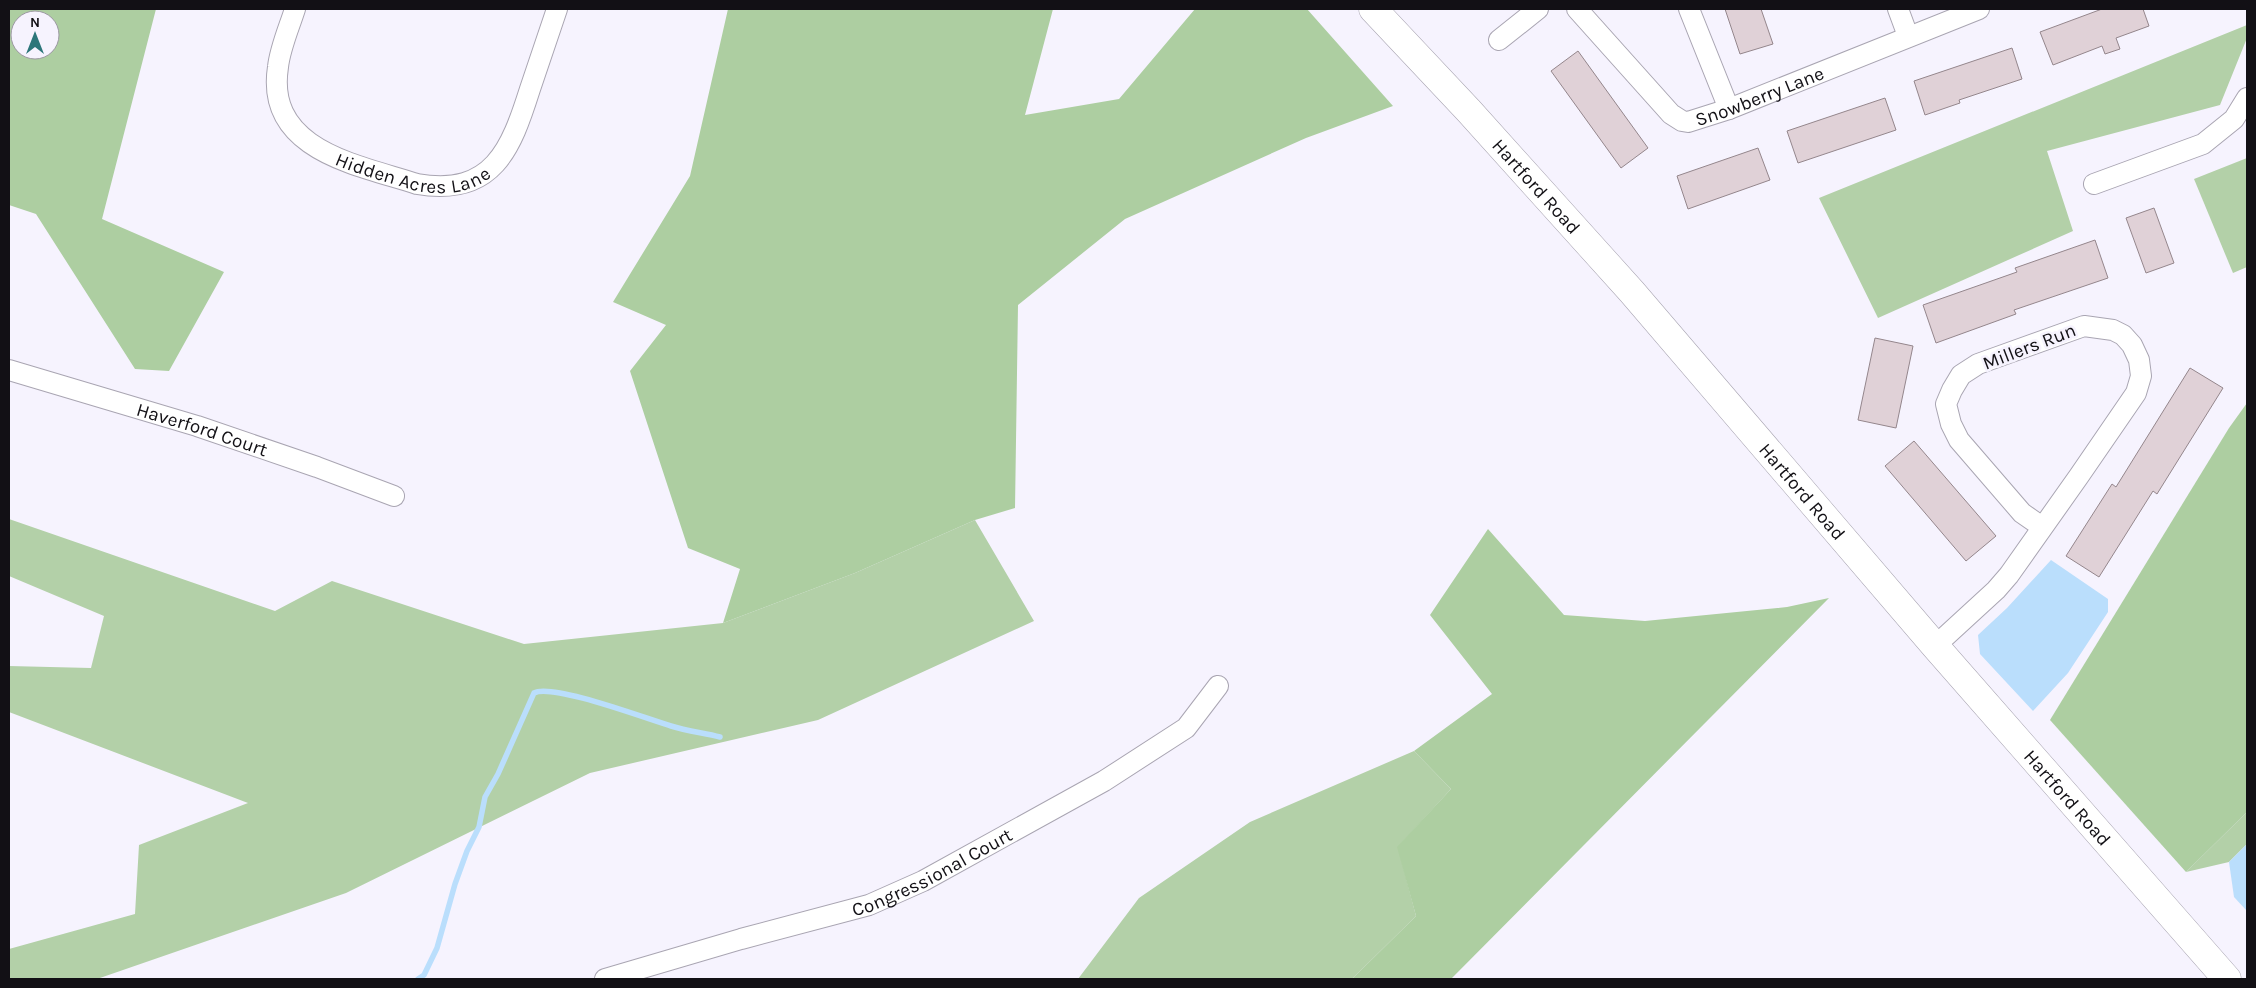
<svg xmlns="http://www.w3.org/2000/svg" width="2256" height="988" font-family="Karla,sans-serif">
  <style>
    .green { fill: #b3d0a8 }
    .forest { fill: #adcea1; fill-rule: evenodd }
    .water { fill: #badefc }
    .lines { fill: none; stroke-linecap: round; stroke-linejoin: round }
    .stream { stroke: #badefc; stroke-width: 5.5 }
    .building { fill: #e0d1d7; stroke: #94868c }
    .minor-casing { stroke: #a9a5b2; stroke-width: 22 }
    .secondary-casing { stroke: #a9a5b2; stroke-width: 29 }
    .minor { stroke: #fff; stroke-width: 20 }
    .secondary { stroke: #fff; stroke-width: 28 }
    .labels { text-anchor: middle; stroke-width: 5; stroke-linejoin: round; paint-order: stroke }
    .street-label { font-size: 19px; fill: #121015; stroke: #f6f3fe }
  </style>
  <rect width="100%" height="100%" fill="#f6f3fe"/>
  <g class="green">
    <path d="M 2247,25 L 2247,38 L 2220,105 L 2047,151 L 2073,231 L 1878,318 L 1819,198 Z"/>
    <path d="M 2247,158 L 2247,267 L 2233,273 L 2194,179 Z"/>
    <path d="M 9,519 L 275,611 L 332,581 L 524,644 L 723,623 L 855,573 L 975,520 L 1034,621 L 818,720 L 590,773 L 346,893 L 97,979 L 9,979 L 9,949 L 135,914 L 139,845 L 248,803 L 9,712 L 9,666 L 91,668 L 104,616 L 9,576 Z"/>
    <path d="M 1414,751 L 1451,789 L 1398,847 L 1416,916 L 1352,979 L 1078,979 L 1139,898 L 1250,822 Z"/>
    <path d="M 2247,812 L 2247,844 L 2229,862 L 2186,872 Z"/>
  </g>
  <g class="forest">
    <path d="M 9,9 L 156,9 L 102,219 L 224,272 L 169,371 L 135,369 L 36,214 L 9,205 ZM 20,20 L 50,20 L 50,50 L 20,50 Z"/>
    <path d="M 728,9 L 1053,9 L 1025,115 L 1119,99 L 1195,9 L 1307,9 L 1393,106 L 1306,138 L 1125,219 L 1018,305 L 1015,508 L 975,520 L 855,573 L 723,623 L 740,569 L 688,548 L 630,371 L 666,325 L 613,302 L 690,176 Z"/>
    <path d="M 2247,403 L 2247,812 L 2186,872 L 2050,720 L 2229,428 Z"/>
    <path d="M 1488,529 L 1564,615 L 1645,621 L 1787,607 L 1829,598 L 1451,979 L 1352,979 L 1416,916 L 1397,847 L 1451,789 L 1414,751 L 1492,694 L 1430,615 Z"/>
  </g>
  <g class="water">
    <path d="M 2051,560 L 2108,599 L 2108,612 L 2068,673 L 2033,711 L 1980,654 L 1978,635 L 2007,608 Z"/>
    <path d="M 2247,844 L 2247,911 L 2234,897 L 2229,862 Z"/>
  </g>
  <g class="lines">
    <path class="stream" d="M 418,979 L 424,975 L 437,948 L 455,884 L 467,851 L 479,827 L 485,797 L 498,774 L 534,693 C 552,683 647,719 671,726 C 687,731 704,733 720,737"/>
  </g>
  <g class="building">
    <path d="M 1725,9 L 1761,9 L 1773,44 L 1740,54 Z"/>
    <path d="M 2102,9 L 2143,9 L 2149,26 L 2116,38 L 2120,49 L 2105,54 L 2102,46 L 2053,65 L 2040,32 Z"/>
    <path d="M 2012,48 L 2022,79 L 1959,100 L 1960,103 L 1925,115 L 1914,81 Z"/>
    <path d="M 1578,51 L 1648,148 L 1621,168 L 1551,71 Z"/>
    <path d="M 1885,98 L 1896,130 L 1798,163 L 1787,131 Z"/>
    <path d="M 1758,148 L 1770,180 L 1688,209 L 1677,176 Z"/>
    <path d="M 2154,208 L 2174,263 L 2146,273 L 2126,218 Z"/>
    <path d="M 2095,240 L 2108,278 L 2014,310 L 2016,314 L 1936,343 L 1923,305 L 2017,272 L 2015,268 Z"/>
    <path d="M 1875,338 L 1913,346 L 1896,428 L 1858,420 Z"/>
    <path d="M 2190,368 L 2223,388 L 2157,494 L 2153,491 L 2099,577 L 2066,556 L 2112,484 L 2116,487 Z"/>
    <path d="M 1914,441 L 1996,536 L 1966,561 L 1885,466 Z"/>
  </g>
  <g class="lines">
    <defs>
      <g id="minor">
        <path id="s1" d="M 295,9 C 289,28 280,48 278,67 C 265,151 359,165 417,184 C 493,197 511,149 530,89 C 539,62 548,35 557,9"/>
        <path id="s2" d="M 1577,9 L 1671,114 L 1682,121 L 1688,122 L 1729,109 L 1979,9"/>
        <path d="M 1689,9 L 1729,109"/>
        <path d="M 1898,9 L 1908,36"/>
        <path d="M 1499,40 L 1538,9"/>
        <path d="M 2094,184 L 2203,144 L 2234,119 L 2247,98"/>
        <path id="s3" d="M 9,370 L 197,426 L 317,467 L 394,496"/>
        <path d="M 1935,646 L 1996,590 L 2009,575 L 2079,476 L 2136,393 L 2141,376 L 2139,360 L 2132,345 L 2123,335 L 2113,330 L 2084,326 L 1978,364 L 1961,375 L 1952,390 L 1946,404 L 1951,424 L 1959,440 L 2022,513 L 2042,527"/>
        <path id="s4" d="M 605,979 L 741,939 L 869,905 L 923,881 L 1104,781 L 1186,728 L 1218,686"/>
      </g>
      <g id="secondary">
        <path id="s5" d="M 1373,9 L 1469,111 L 1632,292 L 1935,646 L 2227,979"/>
      </g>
    </defs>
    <use href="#minor" class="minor-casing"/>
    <use href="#secondary" class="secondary-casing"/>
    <use href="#minor" class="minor"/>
    <use href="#secondary" class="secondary"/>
  </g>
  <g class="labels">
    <g class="street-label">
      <text dy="7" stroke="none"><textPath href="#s2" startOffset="236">Snowberry Lane</textPath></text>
      <text dy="7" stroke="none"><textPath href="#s1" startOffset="258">Hidden Acres Lane</textPath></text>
      <text dy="7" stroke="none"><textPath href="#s5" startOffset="241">Hartford Road</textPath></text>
      <text transform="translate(2029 346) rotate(-21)" y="7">Millers Run</text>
      <text dy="7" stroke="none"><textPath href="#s3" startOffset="202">Haverford Court</textPath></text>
      <text dy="7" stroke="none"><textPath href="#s5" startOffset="646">Hartford Road</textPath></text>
      <text dy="7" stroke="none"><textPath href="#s5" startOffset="1051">Hartford Road</textPath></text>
      <text dy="7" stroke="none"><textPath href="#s4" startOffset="345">Congressional Court</textPath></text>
    </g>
  </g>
  <rect width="2256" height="988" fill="none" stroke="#121015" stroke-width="20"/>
  <g transform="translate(35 35)"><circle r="24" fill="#f6f3fe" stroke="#9b98a1"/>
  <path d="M0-4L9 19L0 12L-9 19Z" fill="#2c767a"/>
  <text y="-8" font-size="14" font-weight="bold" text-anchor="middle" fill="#121015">N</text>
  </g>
</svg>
